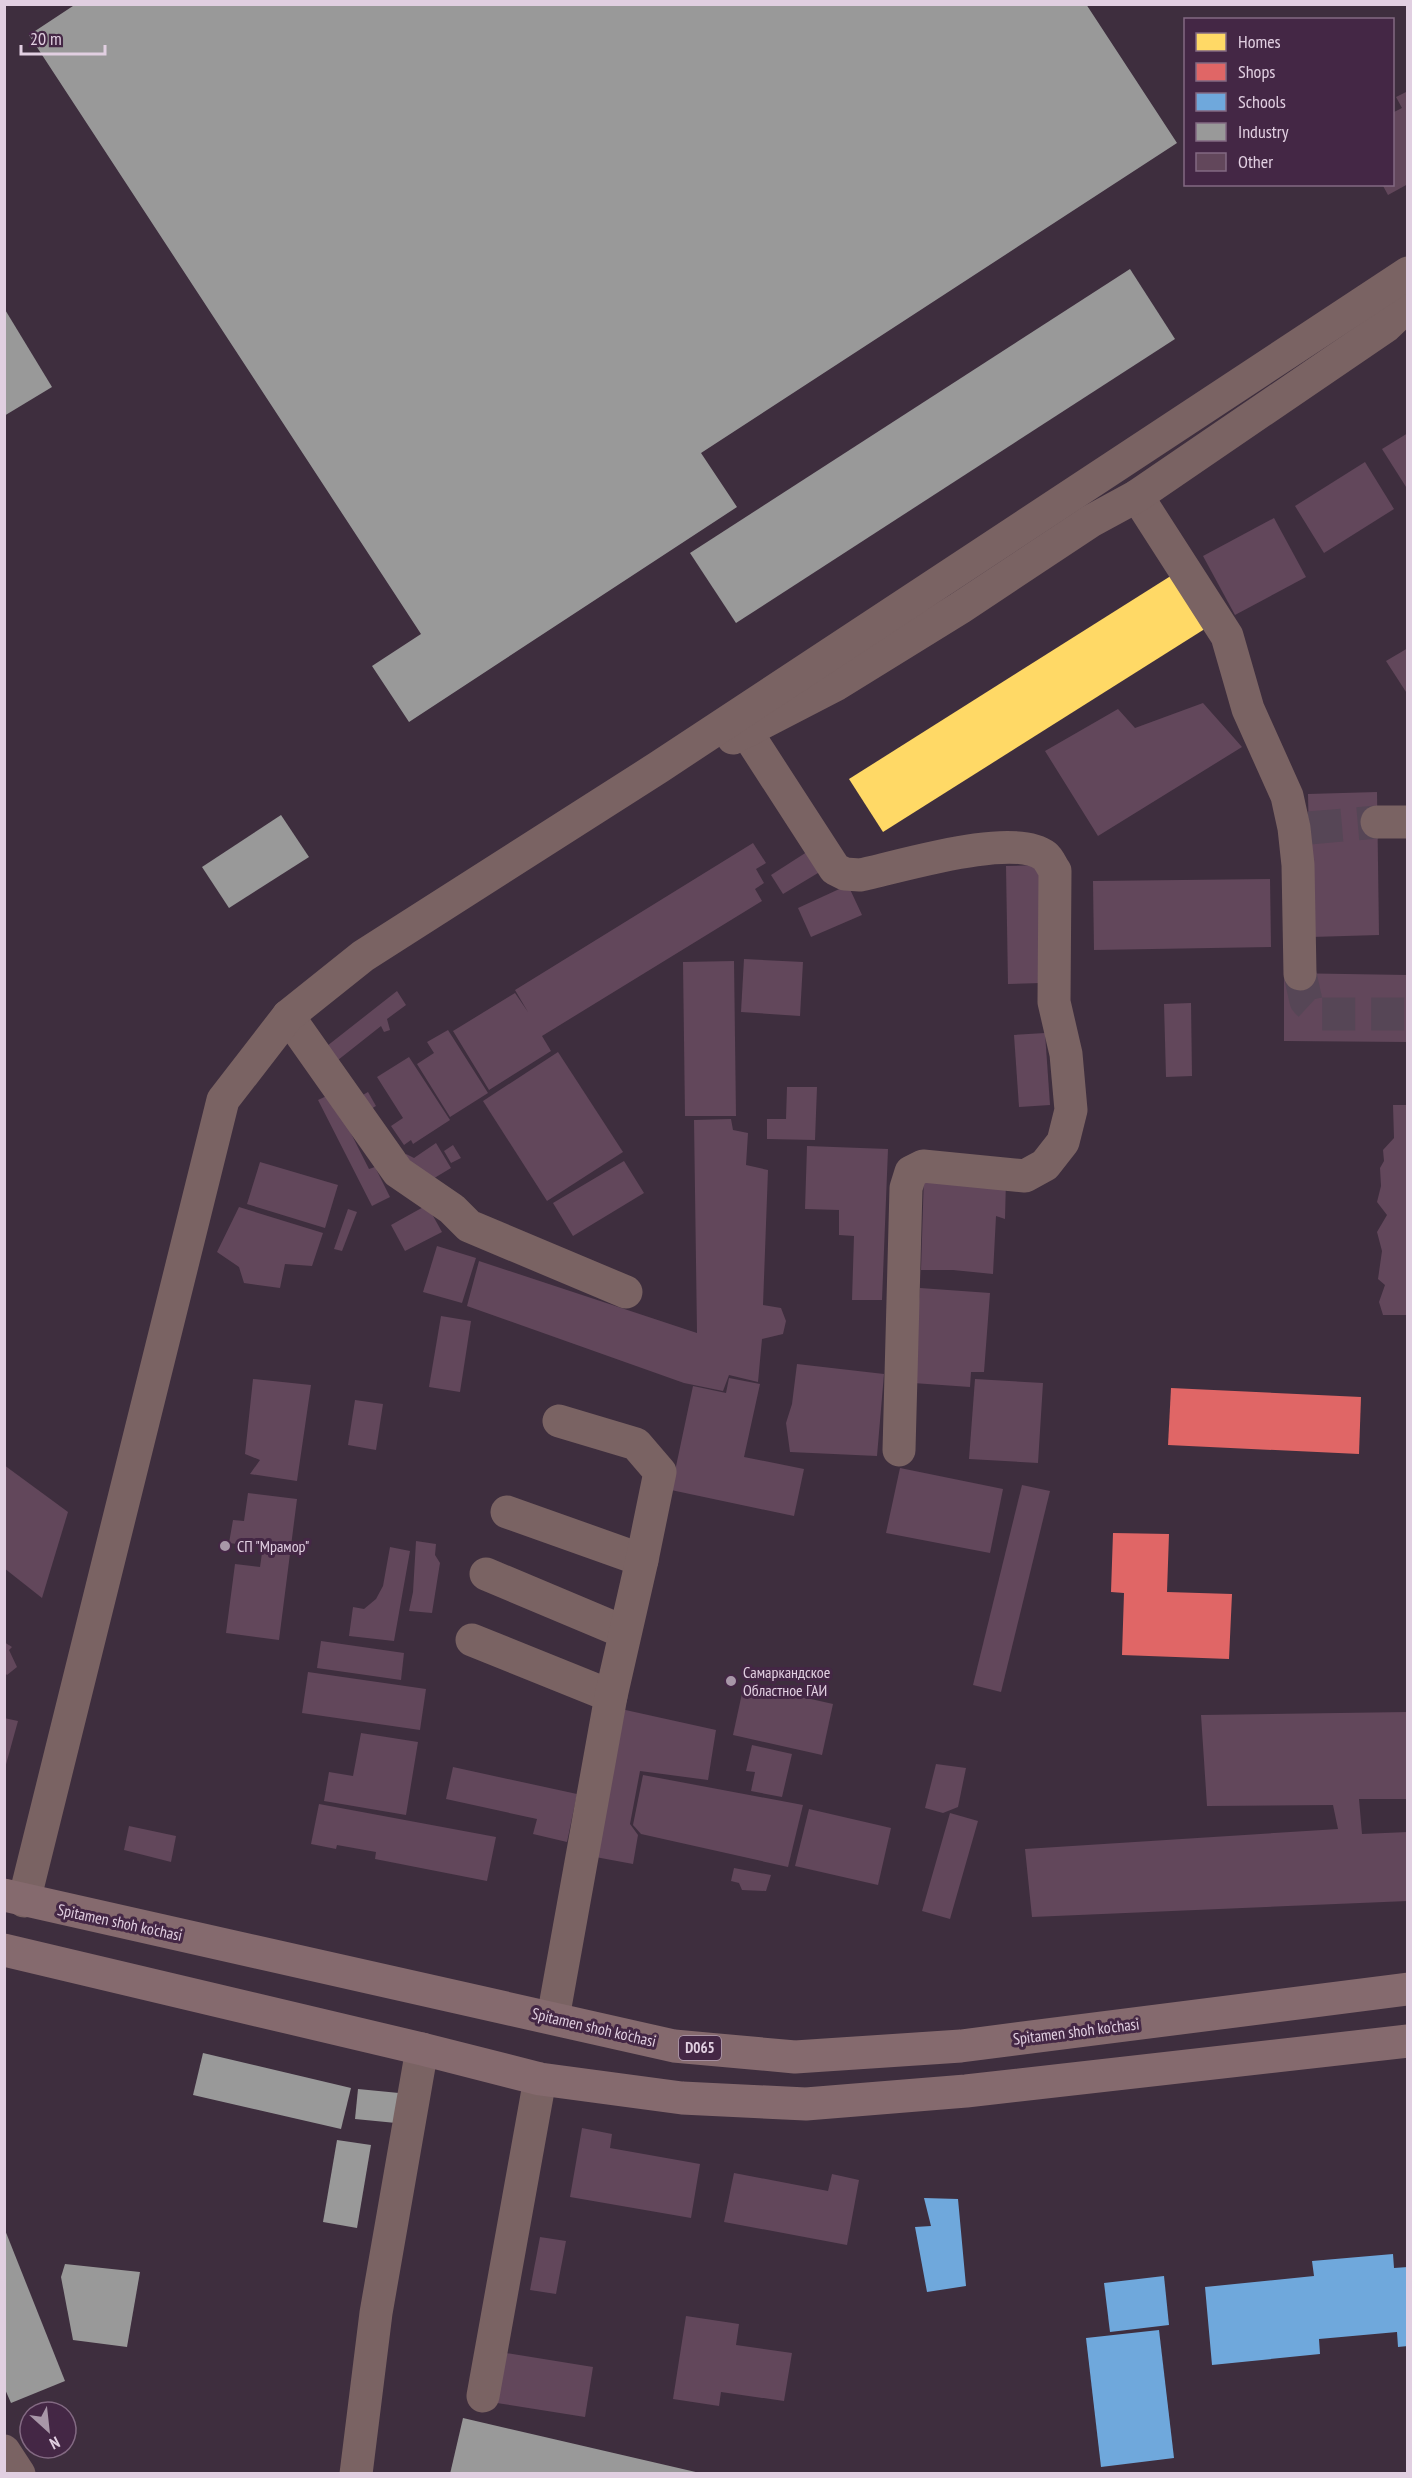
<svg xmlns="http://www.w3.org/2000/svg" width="1412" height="2478" font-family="'PT Sans Narrow',sans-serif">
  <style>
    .homes { fill: #ffd966 }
    .shops { fill: #e06666 }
    .schools { fill: #6fa8dc }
    .industry { fill: #999 }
    .building { fill: #62475b }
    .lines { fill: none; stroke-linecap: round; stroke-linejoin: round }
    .minor-tunnel { stroke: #564656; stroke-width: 33; stroke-dasharray: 33 16; stroke-linecap: butt }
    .minor { stroke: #7a6363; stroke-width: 33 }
    .major { stroke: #856a6e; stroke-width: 33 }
    .poi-dot { fill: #a897a8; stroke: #442745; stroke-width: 2 }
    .labels { text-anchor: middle; stroke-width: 6; stroke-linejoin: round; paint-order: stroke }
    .shield { fill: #442745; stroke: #b29db2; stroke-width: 1.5 }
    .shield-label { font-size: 15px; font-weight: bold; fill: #e1cfe1 }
    .poi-label { font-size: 16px; fill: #e1cfe1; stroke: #442745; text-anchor: start }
    .street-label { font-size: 16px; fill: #e1cfe1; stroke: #442745 }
  </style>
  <rect width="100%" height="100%" fill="#3e2e3e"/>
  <path class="homes" d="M 1177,572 L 1211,625 L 883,832 L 849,779 Z"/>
  <g class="shops">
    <path d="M 1171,1388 L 1361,1397 L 1359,1454 L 1168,1445 Z"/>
    <path d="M 1113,1533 L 1169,1534 L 1167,1592 L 1232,1594 L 1229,1659 L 1122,1655 L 1124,1593 L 1111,1592 Z"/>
  </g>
  <g class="schools">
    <path d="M 924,2198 L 958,2199 L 966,2286 L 927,2292 L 915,2227 L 931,2226 Z"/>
    <path d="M 1393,2254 L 1394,2268 L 1408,2267 L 1408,2346 L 1398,2347 L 1397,2332 L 1319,2339 L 1320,2354 L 1212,2365 L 1205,2287 L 1314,2276 L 1312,2261 Z"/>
    <path d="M 1164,2276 L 1169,2325 L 1110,2332 L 1104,2283 Z"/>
    <path d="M 1159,2330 L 1174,2458 L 1101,2467 L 1086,2338 Z"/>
  </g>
  <g class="industry">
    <path d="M 76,4 L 1086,4 L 1177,143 L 701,453 L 737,507 L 409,722 L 372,666 L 421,634 L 29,35 Z"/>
    <path d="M 1130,269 L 1175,339 L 736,623 L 690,553 Z"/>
    <path d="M 4,308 L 52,387 L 4,416 Z"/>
    <path d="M 281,815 L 309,857 L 229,908 L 202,867 Z"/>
    <path d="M 203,2053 L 351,2088 L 341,2129 L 193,2095 Z"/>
    <path d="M 358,2089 L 399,2093 L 396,2123 L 355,2119 Z"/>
    <path d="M 337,2140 L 371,2145 L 357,2228 L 323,2222 Z"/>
    <path d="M 5,2230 L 65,2381 L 11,2403 L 4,2387 Z"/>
    <path d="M 65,2264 L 140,2272 L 127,2347 L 73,2340 L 61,2277 Z"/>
    <path d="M 463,2418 L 700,2473 L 700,2474 L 450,2474 Z"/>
  </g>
  <g class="building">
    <path d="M 1408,91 L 1408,184 L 1388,195 L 1382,184 L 1392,184 L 1392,113 L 1402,108 L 1396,97 Z"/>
    <path d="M 1408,433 L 1408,490 L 1382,449 Z"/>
    <path d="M 1365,462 L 1394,509 L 1324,553 L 1295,506 Z"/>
    <path d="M 1274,518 L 1306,577 L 1235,615 L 1203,556 Z"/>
    <path d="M 1408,648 L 1408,695 L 1386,661 Z"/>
    <path d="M 1203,703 L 1242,747 L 1098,836 L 1045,751 L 1118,709 L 1135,728 Z"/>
    <path d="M 1377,792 L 1379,935 L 1311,937 L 1308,794 Z"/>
    <path d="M 753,843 L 766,863 L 756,869 L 764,883 L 755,889 L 762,901 L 542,1036 L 551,1051 L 489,1090 L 453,1031 L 515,993 L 528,1012 L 515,990 Z"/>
    <path d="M 810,850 L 823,870 L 783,894 L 771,875 Z"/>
    <path d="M 1039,865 L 1041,983 L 1008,984 L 1006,866 Z"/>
    <path d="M 1270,879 L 1271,947 L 1094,950 L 1093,881 Z"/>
    <path d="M 848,885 L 862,915 L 811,937 L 798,908 Z"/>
    <path d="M 744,959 L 803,962 L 800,1016 L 741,1012 Z"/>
    <path d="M 734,961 L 736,1116 L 685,1116 L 683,962 Z"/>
    <path d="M 1284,973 L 1408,975 L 1408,1042 L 1284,1041 Z"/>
    <path d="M 397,991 L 406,1005 L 387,1019 L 390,1030 L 384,1032 L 381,1026 L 338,1060 L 327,1046 Z"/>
    <path d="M 1191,1003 L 1192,1076 L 1166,1077 L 1164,1004 Z"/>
    <path d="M 448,1030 L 488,1093 L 450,1117 L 417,1064 L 434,1053 L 427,1042 Z"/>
    <path d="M 1045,1033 L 1050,1105 L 1019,1107 L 1014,1035 Z"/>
    <path d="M 558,1052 L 623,1152 L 547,1201 L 483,1101 Z"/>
    <path d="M 409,1057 L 450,1120 L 413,1144 L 411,1140 L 404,1145 L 391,1126 L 403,1118 L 377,1077 Z"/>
    <path d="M 787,1087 L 817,1087 L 815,1140 L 767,1139 L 767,1119 L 786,1119 Z"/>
    <path d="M 368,1092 L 376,1106 L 362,1114 L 354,1100 Z"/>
    <path d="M 331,1094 L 369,1169 L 375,1167 L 390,1197 L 372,1206 L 318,1100 Z"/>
    <path d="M 1393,1105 L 1408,1105 L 1408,1315 L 1383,1315 L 1379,1302 L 1385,1285 L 1378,1279 L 1382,1251 L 1377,1232 L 1387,1215 L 1377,1202 L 1381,1186 L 1380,1168 L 1384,1161 L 1383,1150 L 1394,1138 Z"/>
    <path d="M 731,1119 L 733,1130 L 748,1133 L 746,1165 L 768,1170 L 763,1305 L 781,1308 L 786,1321 L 783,1334 L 762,1339 L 758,1382 L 729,1375 L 723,1391 L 684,1383 L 467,1306 L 479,1261 L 697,1333 L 694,1120 Z"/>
    <path d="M 436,1143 L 451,1168 L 421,1186 L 405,1159 L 406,1154 L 414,1158 Z"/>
    <path d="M 453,1145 L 461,1158 L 451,1163 L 444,1151 Z"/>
    <path d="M 807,1146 L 888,1149 L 882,1300 L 852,1300 L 854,1236 L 839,1235 L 839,1210 L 805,1209 Z"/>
    <path d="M 624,1161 L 644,1193 L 573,1236 L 553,1203 Z"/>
    <path d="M 260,1162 L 338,1185 L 325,1228 L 247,1204 Z"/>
    <path d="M 924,1175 L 1006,1179 L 1005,1219 L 996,1216 L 993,1274 L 953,1270 L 921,1270 Z"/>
    <path d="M 427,1205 L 442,1232 L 405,1251 L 391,1225 Z"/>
    <path d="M 239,1207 L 323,1233 L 312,1266 L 285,1264 L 280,1288 L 244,1283 L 239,1267 L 217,1252 Z"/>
    <path d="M 348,1209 L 357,1212 L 342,1251 L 334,1249 Z"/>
    <path d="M 437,1246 L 476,1258 L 462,1303 L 423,1292 Z"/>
    <path d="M 920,1288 L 990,1293 L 984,1372 L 971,1372 L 970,1387 L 913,1383 Z"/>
    <path d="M 441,1316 L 471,1321 L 460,1392 L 429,1387 Z"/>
    <path d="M 797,1364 L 884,1374 L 877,1456 L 790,1452 L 786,1423 L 792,1404 Z"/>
    <path d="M 729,1378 L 760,1384 L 744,1457 L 804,1469 L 794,1516 L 671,1490 L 693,1386 L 726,1393 Z"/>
    <path d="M 253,1379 L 311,1385 L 297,1481 L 250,1474 L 260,1460 L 245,1454 Z"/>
    <path d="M 975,1379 L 1043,1383 L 1038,1463 L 969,1459 Z"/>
    <path d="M 355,1400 L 383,1404 L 376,1450 L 348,1445 Z"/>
    <path d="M 4,1465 L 68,1512 L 42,1598 L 4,1568 Z"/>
    <path d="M 900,1468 L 1003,1489 L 990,1553 L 886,1533 Z"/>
    <path d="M 1022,1485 L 1050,1491 L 1001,1692 L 973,1685 Z"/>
    <path d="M 248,1493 L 297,1499 L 279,1640 L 226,1633 L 235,1564 L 260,1567 L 264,1539 L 255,1539 L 254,1546 L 229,1543 L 233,1520 L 244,1521 Z"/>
    <path d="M 416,1541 L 436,1544 L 435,1555 L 440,1563 L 432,1613 L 409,1611 L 413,1592 Z"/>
    <path d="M 390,1547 L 410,1551 L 394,1641 L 349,1636 L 353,1607 L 364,1609 L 376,1599 L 383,1586 Z"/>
    <path d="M 321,1641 L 404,1653 L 401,1680 L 317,1668 Z"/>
    <path d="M 4,1642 L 12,1647 L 9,1650 L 17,1667 L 7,1675 L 4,1672 Z"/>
    <path d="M 308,1672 L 426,1689 L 420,1730 L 302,1713 Z"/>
    <path d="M 744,1684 L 833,1704 L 822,1755 L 733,1735 Z"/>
    <path d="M 621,1709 L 716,1730 L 708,1780 L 640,1771 L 630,1824 L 638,1835 L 633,1864 L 590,1856 Z"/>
    <path d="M 1408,1712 L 1408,1799 L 1359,1799 L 1362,1834 L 1408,1832 L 1408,1901 L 1032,1917 L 1025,1849 L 1338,1829 L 1333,1805 L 1207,1806 L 1201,1715 Z"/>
    <path d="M 4,1718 L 18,1721 L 5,1768 L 4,1768 Z"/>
    <path d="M 361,1733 L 418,1742 L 406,1815 L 324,1801 L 329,1772 L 353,1776 Z"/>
    <path d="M 752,1745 L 792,1754 L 782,1797 L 751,1791 L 755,1772 L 746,1771 Z"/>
    <path d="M 936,1764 L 966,1768 L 958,1807 L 943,1813 L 925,1808 Z"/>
    <path d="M 453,1767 L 577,1794 L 567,1842 L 533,1834 L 537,1819 L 446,1799 Z"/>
    <path d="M 643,1775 L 803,1805 L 788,1867 L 641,1834 L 633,1825 Z"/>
    <path d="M 319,1804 L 496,1837 L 487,1881 L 375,1859 L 376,1852 L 337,1845 L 336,1849 L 311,1844 Z"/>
    <path d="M 809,1809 L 891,1828 L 878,1885 L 795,1866 Z"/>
    <path d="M 950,1813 L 978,1821 L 950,1919 L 922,1911 Z"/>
    <path d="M 129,1826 L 176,1836 L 171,1862 L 124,1850 Z"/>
    <path d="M 734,1868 L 771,1875 L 766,1891 L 742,1890 L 739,1883 L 731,1881 Z"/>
    <path d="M 582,2128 L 612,2134 L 610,2148 L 700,2164 L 691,2218 L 570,2197 Z"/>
    <path d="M 734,2173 L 828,2191 L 832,2174 L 859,2180 L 847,2245 L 724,2222 Z"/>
    <path d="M 540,2237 L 566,2241 L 556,2294 L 530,2290 Z"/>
    <path d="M 686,2316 L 739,2324 L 736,2345 L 792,2353 L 784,2401 L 721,2392 L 719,2406 L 673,2399 Z"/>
    <path d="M 506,2353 L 593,2367 L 585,2417 L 497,2403 Z"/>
  </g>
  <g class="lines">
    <g class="minor-tunnel">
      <path d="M 1309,828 L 1377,822"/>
      <path d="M 1300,974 L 1306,1001 L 1320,1014 L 1408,1014"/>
    </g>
    <g class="minor">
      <path d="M 1137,496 L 1227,636 L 1248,709 L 1287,796 L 1294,828 L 1298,865 L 1300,974"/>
      <path d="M 747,733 L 835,869 L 845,874 L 860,875 C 899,867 1013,831 1045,856 C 1049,859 1052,867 1055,871 L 1054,1002 L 1066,1054 L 1071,1110 L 1063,1142 L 1045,1165 L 1025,1176 L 923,1166 L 911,1172 L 906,1188 L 899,1450"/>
      <path d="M 733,738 L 837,684 L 960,608 L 1091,521 L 1137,496 L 1386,326 L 1408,305"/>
      <path d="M 1377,822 L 1408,822"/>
      <path d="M 288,1016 L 398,1172 L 452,1209 L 469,1226 L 626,1292"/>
      <path d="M 507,1512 L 642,1560"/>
      <path d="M 486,1574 L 624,1632"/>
      <path d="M 472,1640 L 611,1696"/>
      <path d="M 24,1901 L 223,1100 L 288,1016 L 363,956 L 659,767 L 1408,273"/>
      <path d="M 553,2018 L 611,1696 L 642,1560 L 660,1472 L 636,1444 L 559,1421"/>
      <path d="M 483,2396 L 540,2079"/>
      <path d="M 4,2451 L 19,2474"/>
      <path d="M 356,2474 L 376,2313 L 422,2049"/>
    </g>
    <g class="major">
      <path d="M 4,1895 L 674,2046 L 795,2057 L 961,2046 L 1408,1989"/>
      <path d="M 4,1950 L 422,2049 L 540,2079 L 682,2098 L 806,2104 L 966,2091 L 1408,2041"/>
    </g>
  </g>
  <g class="poi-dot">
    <circle cx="225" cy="1546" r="6"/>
    <circle cx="731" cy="1681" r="6"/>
  </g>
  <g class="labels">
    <rect class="shield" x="679" y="2036" width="42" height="24" rx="4.5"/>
    <g class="shield-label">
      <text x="700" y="2053">D065</text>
    </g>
    <g class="poi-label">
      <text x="237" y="1552">СП "Мрамор"</text>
      <text x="743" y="1678">Самаркандское<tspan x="743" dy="18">Областное ГАИ</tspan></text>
    </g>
    <g class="street-label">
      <text transform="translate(120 1922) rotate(12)" y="6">Spitamen shoh ko'chasi</text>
      <text transform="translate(594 2027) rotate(13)" y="6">Spitamen shoh ko'chasi</text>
      <text transform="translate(1076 2031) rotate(-7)" y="6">Spitamen shoh ko'chasi</text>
    </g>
  </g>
  <rect width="1412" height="2478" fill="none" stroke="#e1cfe1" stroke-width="12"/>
  <rect x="1184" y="18" width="210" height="168" fill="#442745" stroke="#836a83" stroke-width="1.5"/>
  <rect x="1196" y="33" width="30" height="18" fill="#ffd966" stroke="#836a83" stroke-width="1.5"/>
  <text x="1238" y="48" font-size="18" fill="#e1cfe1">Homes</text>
  <rect x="1196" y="63" width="30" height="18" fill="#e06666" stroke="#836a83" stroke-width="1.5"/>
  <text x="1238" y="78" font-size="18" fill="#e1cfe1">Shops</text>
  <rect x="1196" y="93" width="30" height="18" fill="#6fa8dc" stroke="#836a83" stroke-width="1.5"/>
  <text x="1238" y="108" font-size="18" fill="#e1cfe1">Schools</text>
  <rect x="1196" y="123" width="30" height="18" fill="#999999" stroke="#836a83" stroke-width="1.5"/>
  <text x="1238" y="138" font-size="18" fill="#e1cfe1">Industry</text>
  <rect x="1196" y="153" width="30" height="18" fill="#62475b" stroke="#836a83" stroke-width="1.5"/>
  <text x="1238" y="168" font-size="18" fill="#e1cfe1">Other</text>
  <g transform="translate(48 2430) rotate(153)"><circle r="28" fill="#442745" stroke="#836a83" stroke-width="1.5"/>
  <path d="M0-4.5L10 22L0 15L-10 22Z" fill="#a897a8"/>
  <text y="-9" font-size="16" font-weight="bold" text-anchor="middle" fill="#e1cfe1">N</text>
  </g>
  <path d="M21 45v9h84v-9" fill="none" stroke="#e1cfe1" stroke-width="3"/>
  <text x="30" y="45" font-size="18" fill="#e1cfe1" stroke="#442745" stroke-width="4.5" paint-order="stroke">20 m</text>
</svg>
